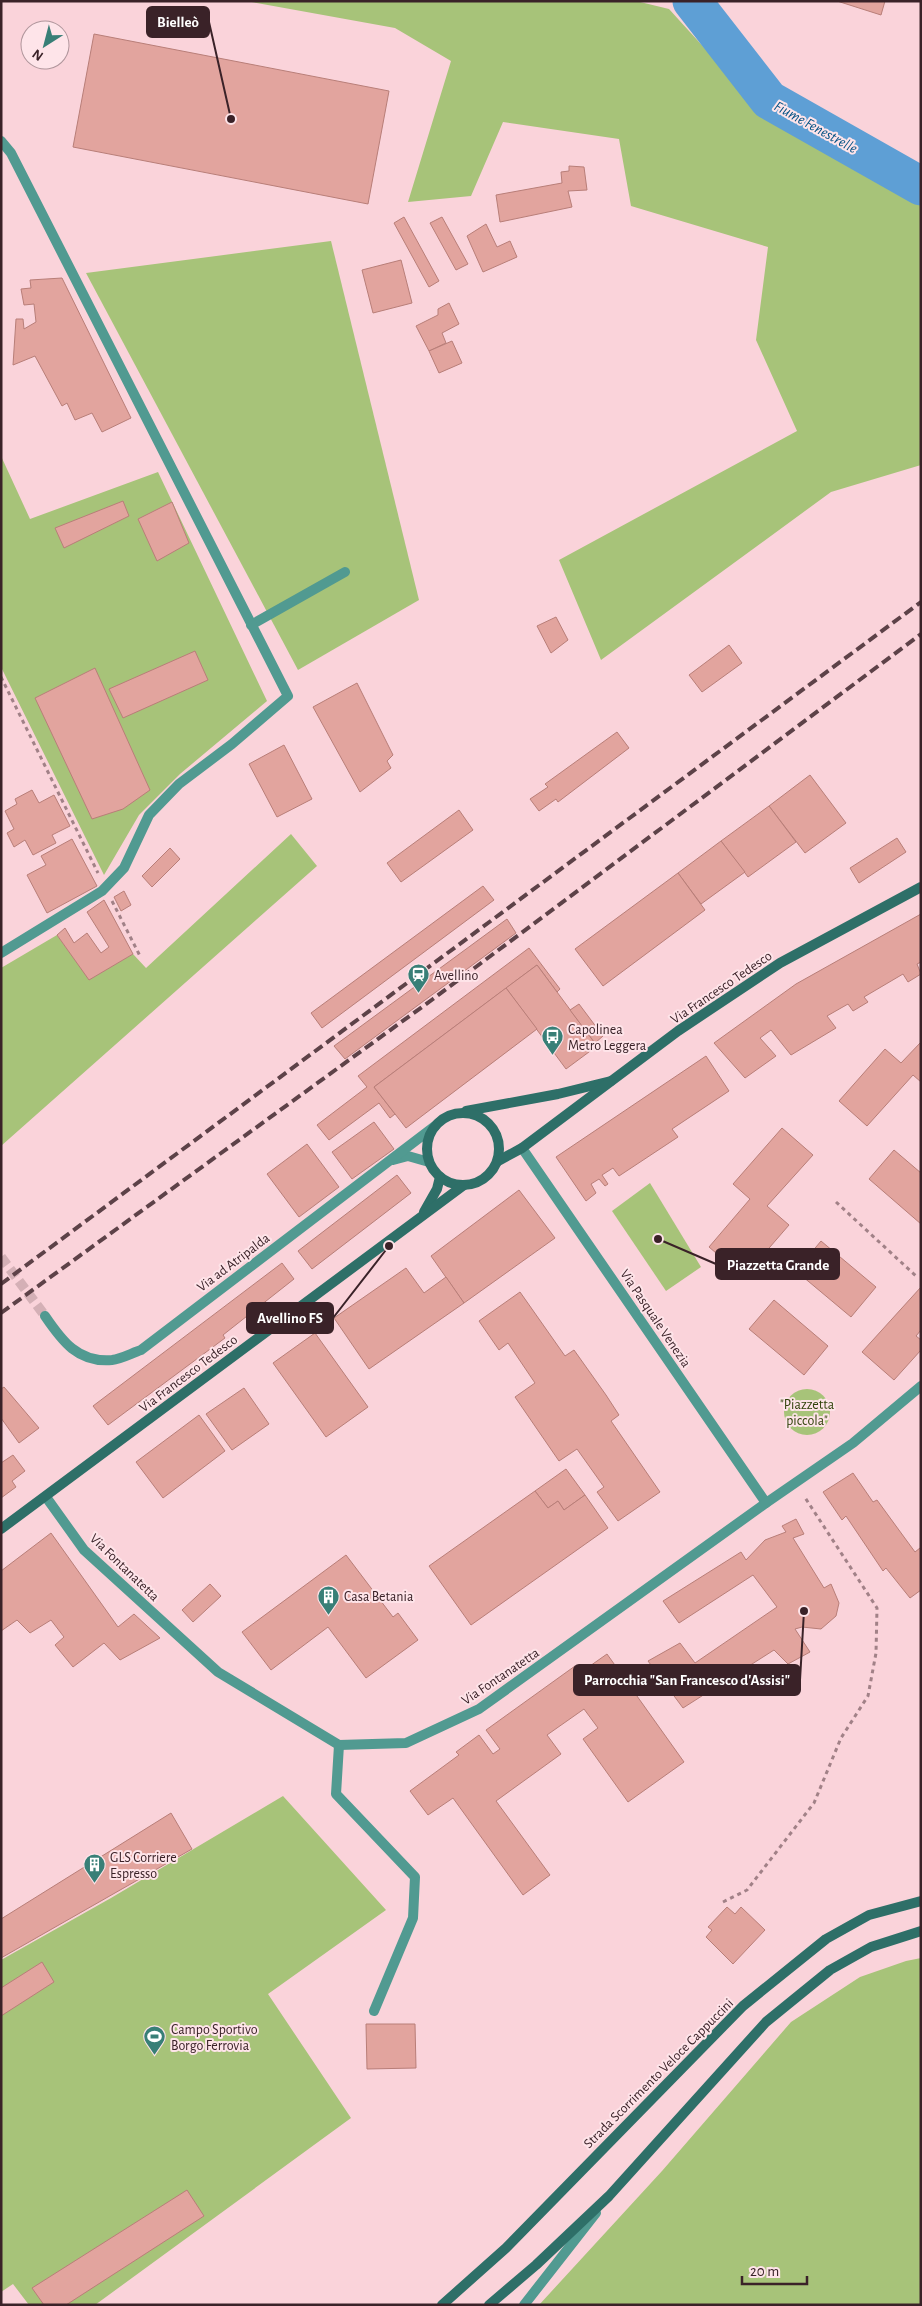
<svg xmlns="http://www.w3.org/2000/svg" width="922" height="2306" font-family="'Alegreya Sans',sans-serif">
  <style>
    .green { fill: #a7c379 }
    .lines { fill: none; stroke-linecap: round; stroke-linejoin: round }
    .river { stroke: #5e9fd5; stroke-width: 39 }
    .building { fill: #e2a49e; stroke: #b87e78 }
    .street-tunnel { stroke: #d4b0b6; stroke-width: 10; stroke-dasharray: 10 5; stroke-linecap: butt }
    .path { stroke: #a18187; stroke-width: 3; stroke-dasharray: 4 4; stroke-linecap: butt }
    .lane { stroke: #519a91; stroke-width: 10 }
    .street { stroke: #519a91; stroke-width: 10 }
    .secondary { stroke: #2e6f68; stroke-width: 10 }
    .rail { stroke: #5d4248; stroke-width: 4; stroke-dasharray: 10 5; stroke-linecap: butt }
    .labels { text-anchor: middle; stroke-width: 4; stroke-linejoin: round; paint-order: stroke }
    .poi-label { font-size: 14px; fill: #3a2228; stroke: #fee4e9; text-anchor: start }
    .street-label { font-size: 14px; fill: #3a2228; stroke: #fee4e9 }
    .park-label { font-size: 14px; fill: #31420a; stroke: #fee4e9 }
    .water-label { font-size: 15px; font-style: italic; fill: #005083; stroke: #fee4e9 }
    .leader { fill: none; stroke: #3a2228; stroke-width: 2 }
    .callout-dot { fill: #3a2228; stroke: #fee4e9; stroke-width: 2 }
    .callout { fill: #3a2228; stroke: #3a2228; stroke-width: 2 }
    .callout-label { font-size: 15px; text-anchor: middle; font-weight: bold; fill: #fff }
  </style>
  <rect width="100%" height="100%" fill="#fad3da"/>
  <g class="green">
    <path d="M 246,1 L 636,1 L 669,9 L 758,107 L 921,194 L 921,465 L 831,492 L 601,660 L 559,560 L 797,431 L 756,340 L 768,247 L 631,206 L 619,139 L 503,122 L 471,196 L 408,202 L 451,61 L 395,28 Z"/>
    <path d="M 331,241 L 419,600 L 298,670 L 86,273 Z"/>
    <path d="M 1,456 L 30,519 L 158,472 L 267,701 L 180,774 L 139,815 L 104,875 L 1,667 Z"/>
    <path d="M 291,834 L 317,866 L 1,1146 L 1,968 L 57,935 L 89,979 L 133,954 L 146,968 Z"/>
    <path d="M 650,1183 L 701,1267 L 666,1291 L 612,1211 Z"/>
    <circle cx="807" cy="1412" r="23"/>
    <path d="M 283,1796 L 386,1910 L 268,1994 L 351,2118 L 95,2305 L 29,2305 L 13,2284 L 1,2292 L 1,1960 L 111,1898 Z"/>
    <path d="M 921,1958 L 921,2305 L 539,2305 L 662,2171 L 791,2022 L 860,1977 L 906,1961 Z"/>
  </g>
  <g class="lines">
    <path class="river" d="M 692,1 L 769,100 L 921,186"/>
  </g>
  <g class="building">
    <path d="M 837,1 L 885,1 L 881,15 Z"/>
    <path d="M 94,34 L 389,91 L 368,204 L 73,147 Z"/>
    <path d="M 569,166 L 584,167 L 587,190 L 568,191 L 572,207 L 500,222 L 496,195 L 562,183 L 561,172 L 569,171 Z"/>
    <path d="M 404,217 L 439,281 L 429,287 L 394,223 Z"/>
    <path d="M 442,217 L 468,264 L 456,270 L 430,223 Z"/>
    <path d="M 486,224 L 497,247 L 510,241 L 517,257 L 483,272 L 467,236 Z"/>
    <path d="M 401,260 L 412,303 L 373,313 L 362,270 Z"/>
    <path d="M 62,278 L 131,418 L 102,432 L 92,413 L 75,420 L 67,403 L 62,406 L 35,356 L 13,365 L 16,319 L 23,319 L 24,329 L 36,322 L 34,304 L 24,305 L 21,289 L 31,288 L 30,280 Z"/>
    <path d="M 449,303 L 459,324 L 442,333 L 446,343 L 429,351 L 416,326 L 438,315 L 438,309 Z"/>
    <path d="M 452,341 L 462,363 L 439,373 L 429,351 Z"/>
    <path d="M 123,501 L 129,516 L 64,548 L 55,528 Z"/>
    <path d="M 172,502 L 189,543 L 157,561 L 138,519 Z"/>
    <path d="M 556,617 L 568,640 L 551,653 L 537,626 Z"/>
    <path d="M 729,645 L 742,663 L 702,692 L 689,675 Z"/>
    <path d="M 195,651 L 208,680 L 123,718 L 109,689 Z"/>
    <path d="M 95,668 L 150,790 L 123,809 L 92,819 L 35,698 Z"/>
    <path d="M 357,683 L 393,755 L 387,761 L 391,768 L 360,792 L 313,707 Z"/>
    <path d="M 617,732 L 629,748 L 558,802 L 556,799 L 539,811 L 530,799 L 548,787 L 545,784 Z"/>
    <path d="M 284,745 L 312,799 L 277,817 L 249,764 Z"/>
    <path d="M 810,775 L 846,823 L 805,853 L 769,806 Z"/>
    <path d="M 32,790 L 39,803 L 54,795 L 70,826 L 52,835 L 56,843 L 33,855 L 25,840 L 14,847 L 7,833 L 14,829 L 5,811 L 17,804 L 15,799 Z"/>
    <path d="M 769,806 L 796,842 L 748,877 L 721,841 Z"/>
    <path d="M 459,810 L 473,830 L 401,882 L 387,863 Z"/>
    <path d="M 897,838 L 906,852 L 859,883 L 850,868 Z"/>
    <path d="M 72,839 L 97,886 L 47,913 L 27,875 L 46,865 L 41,856 Z"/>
    <path d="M 721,841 L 745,872 L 701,904 L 678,873 Z"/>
    <path d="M 170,848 L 180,859 L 152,887 L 142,876 Z"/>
    <path d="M 678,873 L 705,910 L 603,986 L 575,949 Z"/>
    <path d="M 483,886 L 494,900 L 322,1028 L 311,1013 Z"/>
    <path d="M 124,891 L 131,905 L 121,911 L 114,897 Z"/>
    <path d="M 104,900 L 133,954 L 89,980 L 57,935 L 65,928 L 74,943 L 87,933 L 101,953 L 109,947 L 87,912 Z"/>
    <path d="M 921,914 L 921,962 L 917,964 L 921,974 L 908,982 L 903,974 L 864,997 L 868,1002 L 853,1011 L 848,1004 L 827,1016 L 836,1028 L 791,1055 L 771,1030 L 760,1038 L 776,1056 L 745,1078 L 714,1043 L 796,984 Z"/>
    <path d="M 507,919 L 516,933 L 345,1059 L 334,1046 Z"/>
    <path d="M 529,948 L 560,989 L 557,992 L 537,965 L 374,1087 L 395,1114 L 390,1118 L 379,1103 L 329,1140 L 317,1125 L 367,1087 L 358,1076 Z"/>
    <path d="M 537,965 L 597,1046 L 566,1069 L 506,988 Z"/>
    <path d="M 506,988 L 537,1029 L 406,1128 L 374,1087 Z"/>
    <path d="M 579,1004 L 603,1036 L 595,1043 L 570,1010 Z"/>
    <path d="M 921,1042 L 921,1082 L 913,1075 L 867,1126 L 839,1101 L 885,1049 L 901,1063 Z"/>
    <path d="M 706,1056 L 729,1091 L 672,1129 L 678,1137 L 619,1176 L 613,1168 L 602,1175 L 608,1184 L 605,1186 L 599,1179 L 591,1184 L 596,1193 L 586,1201 L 556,1157 Z"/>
    <path d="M 374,1122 L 394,1149 L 352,1179 L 332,1152 Z"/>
    <path d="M 782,1128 L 813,1155 L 767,1206 L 789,1225 L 744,1277 L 709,1247 L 750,1199 L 733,1184 Z"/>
    <path d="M 307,1144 L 339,1187 L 299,1217 L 267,1174 Z"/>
    <path d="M 894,1150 L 921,1173 L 921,1224 L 869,1179 Z"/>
    <path d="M 397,1175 L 411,1193 L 312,1269 L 298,1251 Z"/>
    <path d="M 519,1190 L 555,1238 L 464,1303 L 431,1256 Z"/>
    <path d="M 821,1241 L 876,1287 L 851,1317 L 796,1271 Z"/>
    <path d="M 282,1263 L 294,1279 L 223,1335 L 225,1338 L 108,1425 L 93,1406 Z"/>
    <path d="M 406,1268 L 424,1293 L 446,1277 L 464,1303 L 369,1369 L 334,1318 Z"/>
    <path d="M 921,1287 L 921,1330 L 916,1336 L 921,1340 L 921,1350 L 894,1380 L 862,1352 Z"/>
    <path d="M 520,1292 L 565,1356 L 574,1350 L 606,1395 L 619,1415 L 611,1421 L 660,1492 L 618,1521 L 597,1492 L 604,1487 L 577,1449 L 559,1461 L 515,1397 L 535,1383 L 508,1343 L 499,1350 L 479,1321 Z"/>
    <path d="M 774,1300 L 828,1346 L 804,1375 L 749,1329 Z"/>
    <path d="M 315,1333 L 368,1407 L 326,1437 L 273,1363 Z"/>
    <path d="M 4,1387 L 39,1428 L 19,1443 L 1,1418 L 1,1389 Z"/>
    <path d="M 244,1388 L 269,1424 L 232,1450 L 206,1414 Z"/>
    <path d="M 199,1415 L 225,1451 L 163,1498 L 136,1462 Z"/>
    <path d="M 13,1455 L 25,1471 L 12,1481 L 16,1487 L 1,1498 L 1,1463 Z"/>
    <path d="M 566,1469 L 585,1495 L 564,1510 L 558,1501 L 548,1508 L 535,1491 Z"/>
    <path d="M 853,1473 L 873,1502 L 877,1500 L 915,1552 L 920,1548 L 921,1550 L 921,1590 L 910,1598 L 886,1568 L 883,1571 L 846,1516 L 842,1520 L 823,1492 Z"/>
    <path d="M 535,1491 L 548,1508 L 558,1501 L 564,1510 L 585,1495 L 608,1528 L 471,1625 L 429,1566 Z"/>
    <path d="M 796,1519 L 804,1534 L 793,1538 L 824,1588 L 831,1584 L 839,1603 L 836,1616 L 821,1629 L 802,1627 L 795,1629 L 810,1652 L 788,1664 L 774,1650 L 683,1708 L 648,1661 L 680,1643 L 695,1663 L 777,1607 L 753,1575 L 679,1623 L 663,1601 L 741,1552 L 746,1560 L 765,1540 L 786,1532 L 782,1526 Z"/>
    <path d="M 51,1533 L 118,1627 L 134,1614 L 160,1638 L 120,1660 L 104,1643 L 73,1667 L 55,1645 L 64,1637 L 51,1620 L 30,1633 L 17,1620 L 1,1631 L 1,1571 Z"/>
    <path d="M 346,1555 L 393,1617 L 398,1613 L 418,1640 L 366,1678 L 328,1627 L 271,1670 L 242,1632 Z"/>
    <path d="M 210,1584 L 221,1596 L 193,1622 L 182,1610 Z"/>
    <path d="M 607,1654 L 684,1762 L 628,1802 L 583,1739 L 598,1728 L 584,1709 L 547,1735 L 561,1754 L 496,1801 L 550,1875 L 523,1895 L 453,1798 L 428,1815 L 410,1791 L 459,1755 L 456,1752 L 479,1735 L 493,1754 L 500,1749 L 486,1730 L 575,1666 L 580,1673 Z"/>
    <path d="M 171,1813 L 192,1849 L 1,1958 L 1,1919 Z"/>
    <path d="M 727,1907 L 735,1914 L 741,1907 L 765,1930 L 733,1964 L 706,1937 L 712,1930 L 708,1927 Z"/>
    <path d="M 42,1962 L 54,1982 L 1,2016 L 1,1988 Z"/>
    <path d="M 366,2024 L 415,2024 L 416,2068 L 367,2069 Z"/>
    <path d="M 187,2190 L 204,2216 L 66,2305 L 44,2305 L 32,2288 Z"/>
  </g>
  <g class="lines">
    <path class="street-tunnel" d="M 1,1257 L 45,1316"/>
    <g class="path">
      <path d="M 1,677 L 98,873"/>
      <path d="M 112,901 L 140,956"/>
      <path d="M 836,1202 L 916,1276"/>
      <path d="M 723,1902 L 747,1890 L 814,1803 L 841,1738 L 868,1696 L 876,1653 L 877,1608 L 804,1496"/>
    </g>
    <g class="lane">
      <path d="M 251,625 L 345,572"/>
      <path d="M 339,1745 L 336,1794 L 415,1877 L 413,1918 L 374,2011"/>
      <path d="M 524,2305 L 596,2213"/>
    </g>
    <g class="street">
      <path d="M 1,141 L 11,153 L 288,696 L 232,744 L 179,784 L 149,815 L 124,868 L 102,891 L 1,953"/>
      <path d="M 522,1148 L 766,1503"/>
      <path d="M 393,1160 L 408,1156 L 429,1162"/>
      <path d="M 45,1316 C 62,1341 78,1363 112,1360 C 121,1359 132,1353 141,1350 L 435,1126"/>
      <path d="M 46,1497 L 84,1550 L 218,1672 L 339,1745 L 406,1743 L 479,1709 L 766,1503 L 853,1443 L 921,1386"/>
    </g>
    <g class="secondary">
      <path d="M 466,1111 L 558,1094 L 611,1081"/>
      <circle cx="463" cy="1149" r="36"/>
      <path d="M 498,1161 L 522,1148 L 678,1031 L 780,963 L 921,887"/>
      <path d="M 424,1212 L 437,1189 L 440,1177"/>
      <path d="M 1,1529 L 464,1185"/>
      <path d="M 442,2305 L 506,2248 L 743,2006 L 826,1939 L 869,1915 L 921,1901"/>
      <path d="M 489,2305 L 536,2265 L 609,2196 L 766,2022 L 830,1970 L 871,1947 L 921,1931"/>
    </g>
    <g class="rail">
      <path d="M 1,1284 L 921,602"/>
      <path d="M 1,1313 L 433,999 L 921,634"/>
    </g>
  </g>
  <defs>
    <symbol id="station-pin" viewBox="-11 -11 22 30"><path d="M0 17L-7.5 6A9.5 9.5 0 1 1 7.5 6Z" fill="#387f77" stroke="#fee4e9"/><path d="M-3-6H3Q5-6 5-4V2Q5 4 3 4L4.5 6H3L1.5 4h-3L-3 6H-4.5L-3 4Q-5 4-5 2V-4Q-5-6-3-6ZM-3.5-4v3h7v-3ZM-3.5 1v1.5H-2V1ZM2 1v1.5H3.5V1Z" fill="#fff"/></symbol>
    <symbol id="bus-pin" viewBox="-11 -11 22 30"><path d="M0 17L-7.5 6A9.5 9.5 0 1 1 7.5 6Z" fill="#387f77" stroke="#fee4e9"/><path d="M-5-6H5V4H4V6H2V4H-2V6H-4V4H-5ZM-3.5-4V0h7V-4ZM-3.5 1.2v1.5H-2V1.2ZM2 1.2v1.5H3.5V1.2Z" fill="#fff"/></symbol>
    <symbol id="building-pin" viewBox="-11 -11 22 30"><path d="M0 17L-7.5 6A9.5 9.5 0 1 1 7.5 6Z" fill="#387f77" stroke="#fee4e9"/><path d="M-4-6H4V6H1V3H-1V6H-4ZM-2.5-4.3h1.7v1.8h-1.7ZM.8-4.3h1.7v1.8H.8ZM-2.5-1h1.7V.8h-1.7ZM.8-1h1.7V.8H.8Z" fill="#fff"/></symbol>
    <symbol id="stadium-pin" viewBox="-11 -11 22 30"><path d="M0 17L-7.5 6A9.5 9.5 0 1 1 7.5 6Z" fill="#387f77" stroke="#fee4e9"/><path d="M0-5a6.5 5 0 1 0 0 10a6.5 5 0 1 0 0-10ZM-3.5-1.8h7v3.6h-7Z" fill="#fff"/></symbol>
  </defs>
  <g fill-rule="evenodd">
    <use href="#station-pin" x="406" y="962" width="25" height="34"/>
    <use href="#bus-pin" x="540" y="1024" width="25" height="34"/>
    <use href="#building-pin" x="316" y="1584" width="25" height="34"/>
    <use href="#building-pin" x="82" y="1852" width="25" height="34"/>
    <use href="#stadium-pin" x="142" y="2024" width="25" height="34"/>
  </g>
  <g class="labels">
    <g class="poi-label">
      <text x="434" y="980">Avellino</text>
      <text x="568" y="1034">Capolinea<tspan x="568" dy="16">Metro Leggera</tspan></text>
      <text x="344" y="1601">Casa Betania</text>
      <text x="110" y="1862">GLS Corriere<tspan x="110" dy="16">Espresso</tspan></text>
      <text x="171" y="2034">Campo Sportivo<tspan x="171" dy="16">Borgo Ferrovia</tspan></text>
    </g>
    <g class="street-label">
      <text transform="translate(721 987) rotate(-34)" y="5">Via Francesco Tedesco</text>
      <text transform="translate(233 1262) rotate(-37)" y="5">Via ad Atripalda</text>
      <text transform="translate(656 1318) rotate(56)" y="5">Via Pasquale Venezia</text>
      <text transform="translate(188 1373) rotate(-37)" y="5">Via Francesco Tedesco</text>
      <text transform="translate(125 1567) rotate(44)" y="5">Via Fontanatetta</text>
      <text transform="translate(500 1676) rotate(-34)" y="5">Via Fontanatetta</text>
      <text transform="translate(658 2073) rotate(-45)" y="5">Strada Scorrimento Veloce Cappuccini</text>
    </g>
    <g class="park-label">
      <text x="807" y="1409">"Piazzetta<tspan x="807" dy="16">piccola"</tspan></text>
    </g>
    <g class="water-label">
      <text transform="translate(816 127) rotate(29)" y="5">Fiume Fenestrelle</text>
    </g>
  </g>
  <path class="leader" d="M231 119L209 22M658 1239L716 1264M389 1246L333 1318M804 1611L800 1680"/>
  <g class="callout-dot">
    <circle cx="231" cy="119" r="5"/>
    <circle cx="658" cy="1239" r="5"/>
    <circle cx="389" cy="1246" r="5"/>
    <circle cx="804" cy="1611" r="5"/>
  </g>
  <g class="callout">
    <rect x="147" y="7" width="62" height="30" rx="5"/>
    <rect x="716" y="1249" width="123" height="30" rx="5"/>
    <rect x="247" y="1303" width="86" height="30" rx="5"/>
    <rect x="574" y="1665" width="226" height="30" rx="5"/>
  </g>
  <g class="callout-label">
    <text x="178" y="27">Bielleò</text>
    <text x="778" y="1270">Piazzetta Grande</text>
    <text x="290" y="1323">Avellino FS</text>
    <text x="687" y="1685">Parrocchia "San Francesco d'Assisi"</text>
  </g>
  <rect width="922" height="2306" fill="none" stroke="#3a2228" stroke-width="5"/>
  <g transform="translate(45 45) rotate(216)"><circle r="24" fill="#fee4e9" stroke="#b0969c"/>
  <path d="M0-4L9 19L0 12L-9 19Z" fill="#387f77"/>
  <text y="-8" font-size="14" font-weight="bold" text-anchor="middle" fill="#3a2228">N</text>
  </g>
  <path d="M742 2276v8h65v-8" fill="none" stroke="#3a2228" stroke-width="2.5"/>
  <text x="750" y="2276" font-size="15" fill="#3a2228" stroke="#fee4e9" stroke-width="4" paint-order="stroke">20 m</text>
</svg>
